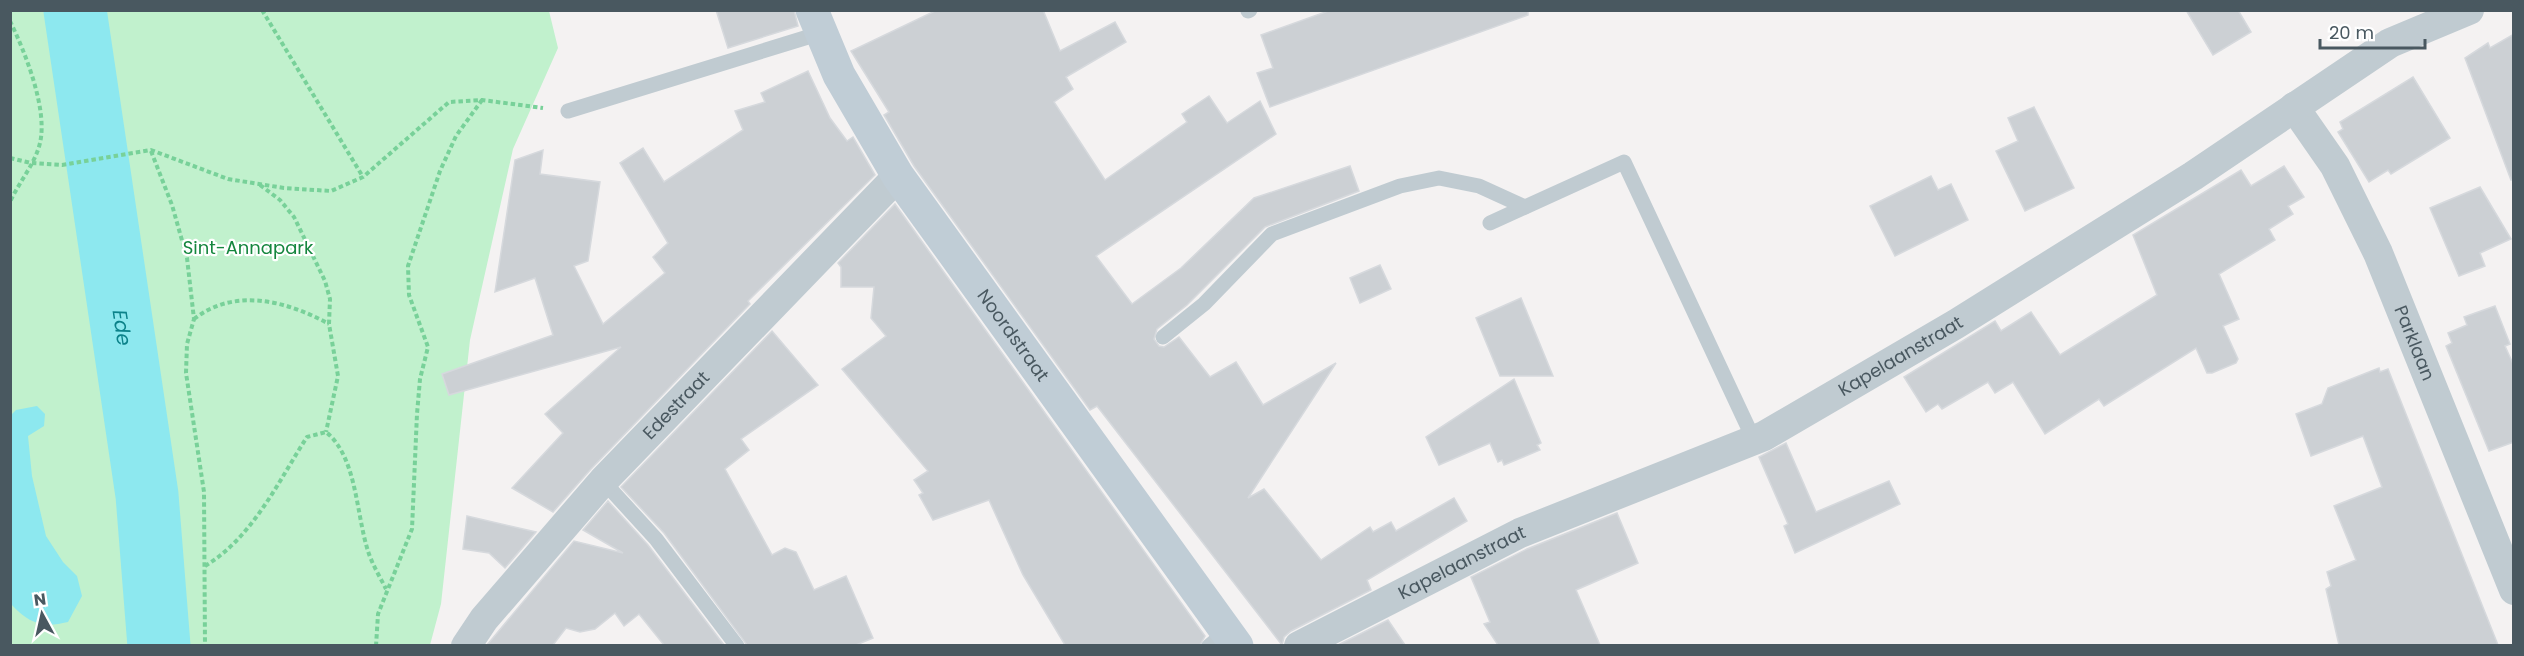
<svg xmlns="http://www.w3.org/2000/svg" width="2524" height="656" font-family="Poppins,sans-serif">
  <style>
    .green { fill: #c1f1cd }
    .water { fill: #8de8ef }
    .lines { fill: none; stroke-linecap: round; stroke-linejoin: round }
    .river { stroke: #8de8ef; stroke-width: 63 }
    .building { fill: #ccd0d4; stroke: #d6d9dd; stroke-width: 1.5 }
    .path { stroke: #78d199; stroke-width: 4; stroke-dasharray: 4.5 3; stroke-linecap: butt }
    .lane { stroke: #c0cbd1; stroke-width: 15 }
    .street { stroke: #c0cbd1; stroke-width: 30 }
    .secondary { stroke: #c0cdd6; stroke-width: 33 }
    .labels { text-anchor: middle; stroke-width: 4.5; stroke-linejoin: round; paint-order: stroke }
    .park-label { font-size: 18px; fill: #15863e; stroke: #fff }
    .street-label { font-size: 18px; fill: #495860; stroke: #fff }
    .water-label { font-size: 20px; font-style: italic; fill: #0b828a; stroke: #fff }
  </style>
  <rect width="100%" height="100%" fill="#f4f2f2"/>
  <path class="green" d="M 10,11 L 549,11 L 558,48 L 513,149 L 470,340 L 441,604 L 430,645 L 11,645 Z"/>
  <path class="water" d="M 37,406 L 45,414 L 44,426 L 28,436 L 32,476 L 46,536 L 63,562 L 77,576 L 82,596 L 68,622 C 43,628 29,624 11,604 L 11,415 L 16,410 Z"/>
  <g class="lines">
    <path class="river" id="s1" d="M 75,10 L 147,495 L 159,646"/>
  </g>
  <g class="building">
    <path d="M 716,10 L 794,10 L 798,26 L 728,48 Z"/>
    <path d="M 937,10 L 1043,10 L 1060,51 L 1115,22 L 1126,42 L 1066,77 L 1073,89 L 1054,102 L 1105,180 L 1187,122 L 1182,114 L 1209,96 L 1227,123 L 1260,101 L 1276,134 L 1096,256 L 1132,304 L 1181,268 L 1254,198 L 1350,166 L 1359,191 L 1265,227 L 1187,305 L 1157,329 L 1154,339 L 1159,346 L 1164,347 L 1179,337 L 1210,377 L 1236,362 L 1263,405 L 1336,363 L 1248,498 L 1264,489 L 1321,560 L 1370,527 L 1373,532 L 1391,522 L 1396,531 L 1454,498 L 1467,521 L 1367,580 L 1371,590 L 1291,631 L 1284,637 L 1282,645 L 1097,406 L 1090,410 L 914,166 L 884,115 L 889,112 L 851,51 Z"/>
    <path d="M 1331,10 L 1528,10 L 1528,15 L 1270,107 L 1257,73 L 1273,68 L 1261,35 Z"/>
    <path d="M 2186,10 L 2238,10 L 2251,32 L 2213,55 Z"/>
    <path d="M 2514,34 L 2514,179 L 2511,180 L 2465,58 L 2488,43 L 2490,48 Z"/>
    <path d="M 808,71 L 830,118 L 847,141 L 853,137 L 875,175 L 748,301 L 750,304 L 591,469 L 553,512 L 512,488 L 563,433 L 545,414 L 621,347 L 449,395 L 442,374 L 553,335 L 535,278 L 495,292 L 515,160 L 543,150 L 540,174 L 600,182 L 588,261 L 574,266 L 603,324 L 665,273 L 653,257 L 668,243 L 620,163 L 643,148 L 664,182 L 743,130 L 735,111 L 765,102 L 761,93 Z"/>
    <path d="M 2413,77 L 2450,138 L 2391,174 L 2388,170 L 2369,182 L 2338,132 L 2343,129 L 2340,122 Z"/>
    <path d="M 2034,107 L 2074,188 L 2025,211 L 1996,151 L 2018,141 L 2008,118 Z"/>
    <path d="M 2284,166 L 2304,197 L 2288,206 L 2293,214 L 2269,229 L 2275,240 L 2219,274 L 2239,319 L 2223,326 L 2238,359 L 2236,363 L 2212,373 L 2207,373 L 2196,348 L 2104,406 L 2099,399 L 2045,434 L 2013,382 L 1995,393 L 1988,382 L 1942,409 L 1938,404 L 1926,412 L 1904,377 L 1995,321 L 2001,331 L 2031,312 L 2060,355 L 2157,295 L 2133,235 L 2241,170 L 2251,186 Z"/>
    <path d="M 1931,176 L 1938,190 L 1951,184 L 1968,220 L 1895,256 L 1870,206 Z"/>
    <path d="M 2480,187 L 2511,239 L 2480,253 L 2485,266 L 2459,276 L 2430,208 Z"/>
    <path d="M 895,204 L 1205,636 L 1200,645 L 1065,645 L 1023,575 L 989,500 L 933,520 L 919,495 L 923,493 L 914,480 L 928,471 L 842,369 L 886,336 L 871,318 L 874,287 L 841,287 L 841,267 L 838,263 Z"/>
    <path d="M 1380,265 L 1391,289 L 1360,303 L 1350,278 Z"/>
    <path d="M 1521,298 L 1553,376 L 1500,376 L 1476,318 Z"/>
    <path d="M 2495,306 L 2510,344 L 2505,346 L 2514,366 L 2514,442 L 2489,451 L 2446,346 L 2452,343 L 2448,333 L 2467,325 L 2464,317 Z"/>
    <path d="M 772,331 L 818,385 L 741,439 L 749,450 L 725,469 L 772,555 L 785,548 L 796,552 L 814,590 L 846,576 L 873,638 L 856,645 L 747,645 L 664,533 L 621,487 Z"/>
    <path d="M 2379,368 L 2380,372 L 2388,369 L 2498,645 L 2339,645 L 2326,589 L 2331,586 L 2327,572 L 2356,560 L 2334,506 L 2382,487 L 2363,436 L 2311,456 L 2296,414 L 2322,404 L 2328,388 Z"/>
    <path d="M 1514,379 L 1541,443 L 1537,445 L 1540,450 L 1504,465 L 1502,460 L 1498,462 L 1490,443 L 1439,465 L 1426,437 Z"/>
    <path d="M 1786,443 L 1816,512 L 1889,481 L 1900,504 L 1795,553 L 1784,526 L 1788,524 L 1759,457 Z"/>
    <path d="M 608,501 L 648,545 L 724,645 L 664,645 L 639,614 L 624,626 L 615,613 L 595,629 L 580,632 L 566,628 L 553,645 L 487,645 L 574,541 L 623,553 L 583,530 Z"/>
    <path d="M 1617,513 L 1638,563 L 1576,590 L 1600,645 L 1498,645 L 1484,624 L 1490,622 L 1471,577 L 1527,549 Z"/>
    <path d="M 467,516 L 536,532 L 505,568 L 489,553 L 463,549 Z"/>
    <path d="M 1388,620 L 1405,645 L 1338,645 Z"/>
  </g>
  <g class="lines">
    <g class="path">
      <path d="M 262,10 L 363,177"/>
      <path d="M 10,21 C 25,52 48,109 40,143 C 35,164 19,182 10,202"/>
      <path d="M 151,151 L 172,205 L 187,258 L 194,319 L 187,344 L 186,373 L 204,492 L 205,646"/>
      <path d="M 10,158 L 31,163 L 62,165 L 151,150 L 228,179 L 284,188 L 331,191 L 363,177 L 449,102 L 482,100 L 543,108"/>
      <path d="M 260,185 L 280,200 L 294,217 L 325,281 L 330,299 L 329,324 L 338,376 L 326,432"/>
      <path d="M 194,319 C 235,287 287,301 329,324"/>
      <path d="M 205,566 C 253,537 278,482 307,437 L 326,432 C 357,457 356,514 368,551 C 372,564 380,577 386,589"/>
      <path d="M 376,646 L 378,614 L 412,529 L 417,414 L 420,379 L 428,347 L 409,295 L 408,266 L 440,171 L 456,136 L 482,100"/>
    </g>
    <g class="lane">
      <path d="M 1248,11 L 1250,10"/>
      <path d="M 568,111 L 821,33"/>
      <path d="M 1490,223 L 1624,162 L 1754,440"/>
      <path d="M 1163,337 L 1204,304 L 1272,234 L 1400,186 L 1439,178 L 1479,186 L 1525,207"/>
      <path d="M 603,481 L 656,539 L 737,646"/>
      <path d="M 1209,646 L 1227,631"/>
    </g>
    <g class="street">
      <path id="s2" d="M 2294,107 L 2335,166 L 2378,253 L 2514,590"/>
      <path id="s3" d="M 466,646 L 484,619 L 603,481 L 898,176"/>
      <path id="s4" d="M 1299,646 L 1520,533 L 1764,436 L 1956,324 L 2193,176 L 2390,43 L 2469,10"/>
    </g>
    <path class="secondary" id="s5" d="M 812,10 L 839,75 L 898,176 L 1237,646"/>
  </g>
  <g class="labels">
    <g class="park-label">
      <text x="248" y="254">Sint-Annapark</text>
    </g>
    <g class="street-label">
      <text dy="6" stroke="none"><textPath href="#s5" startOffset="384">Noordstraat</textPath></text>
      <text dy="6" stroke="none"><textPath href="#s2" startOffset="266">Parklaan</textPath></text>
      <text dy="6" stroke="none"><textPath href="#s4" startOffset="669">Kapelaanstraat</textPath></text>
      <text dy="6" stroke="none"><textPath href="#s3" startOffset="320">Edestraat</textPath></text>
      <text dy="6" stroke="none"><textPath href="#s4" startOffset="183">Kapelaanstraat</textPath></text>
    </g>
    <g class="water-label">
      <text dy="7" stroke="none"><textPath href="#s1" startOffset="321">Ede</textPath></text>
    </g>
  </g>
  <rect width="2524" height="656" fill="none" stroke="#495860" stroke-width="24"/>
  <g transform="translate(42 614) rotate(352)" stroke="#ffffff" stroke-width="4.5" paint-order="stroke">
  <path d="M0-4.5L10 22L0 15L-10 22Z" fill="#495860"/>
  <text y="-9" font-size="16" font-weight="bold" text-anchor="middle" fill="#495860">N</text>
  </g>
  <path d="M2320 39v9h105v-9" fill="none" stroke="#495860" stroke-width="3"/>
  <text x="2329" y="39" font-size="18" fill="#495860" stroke="#ffffff" stroke-width="4.5" paint-order="stroke">20 m</text>
</svg>
